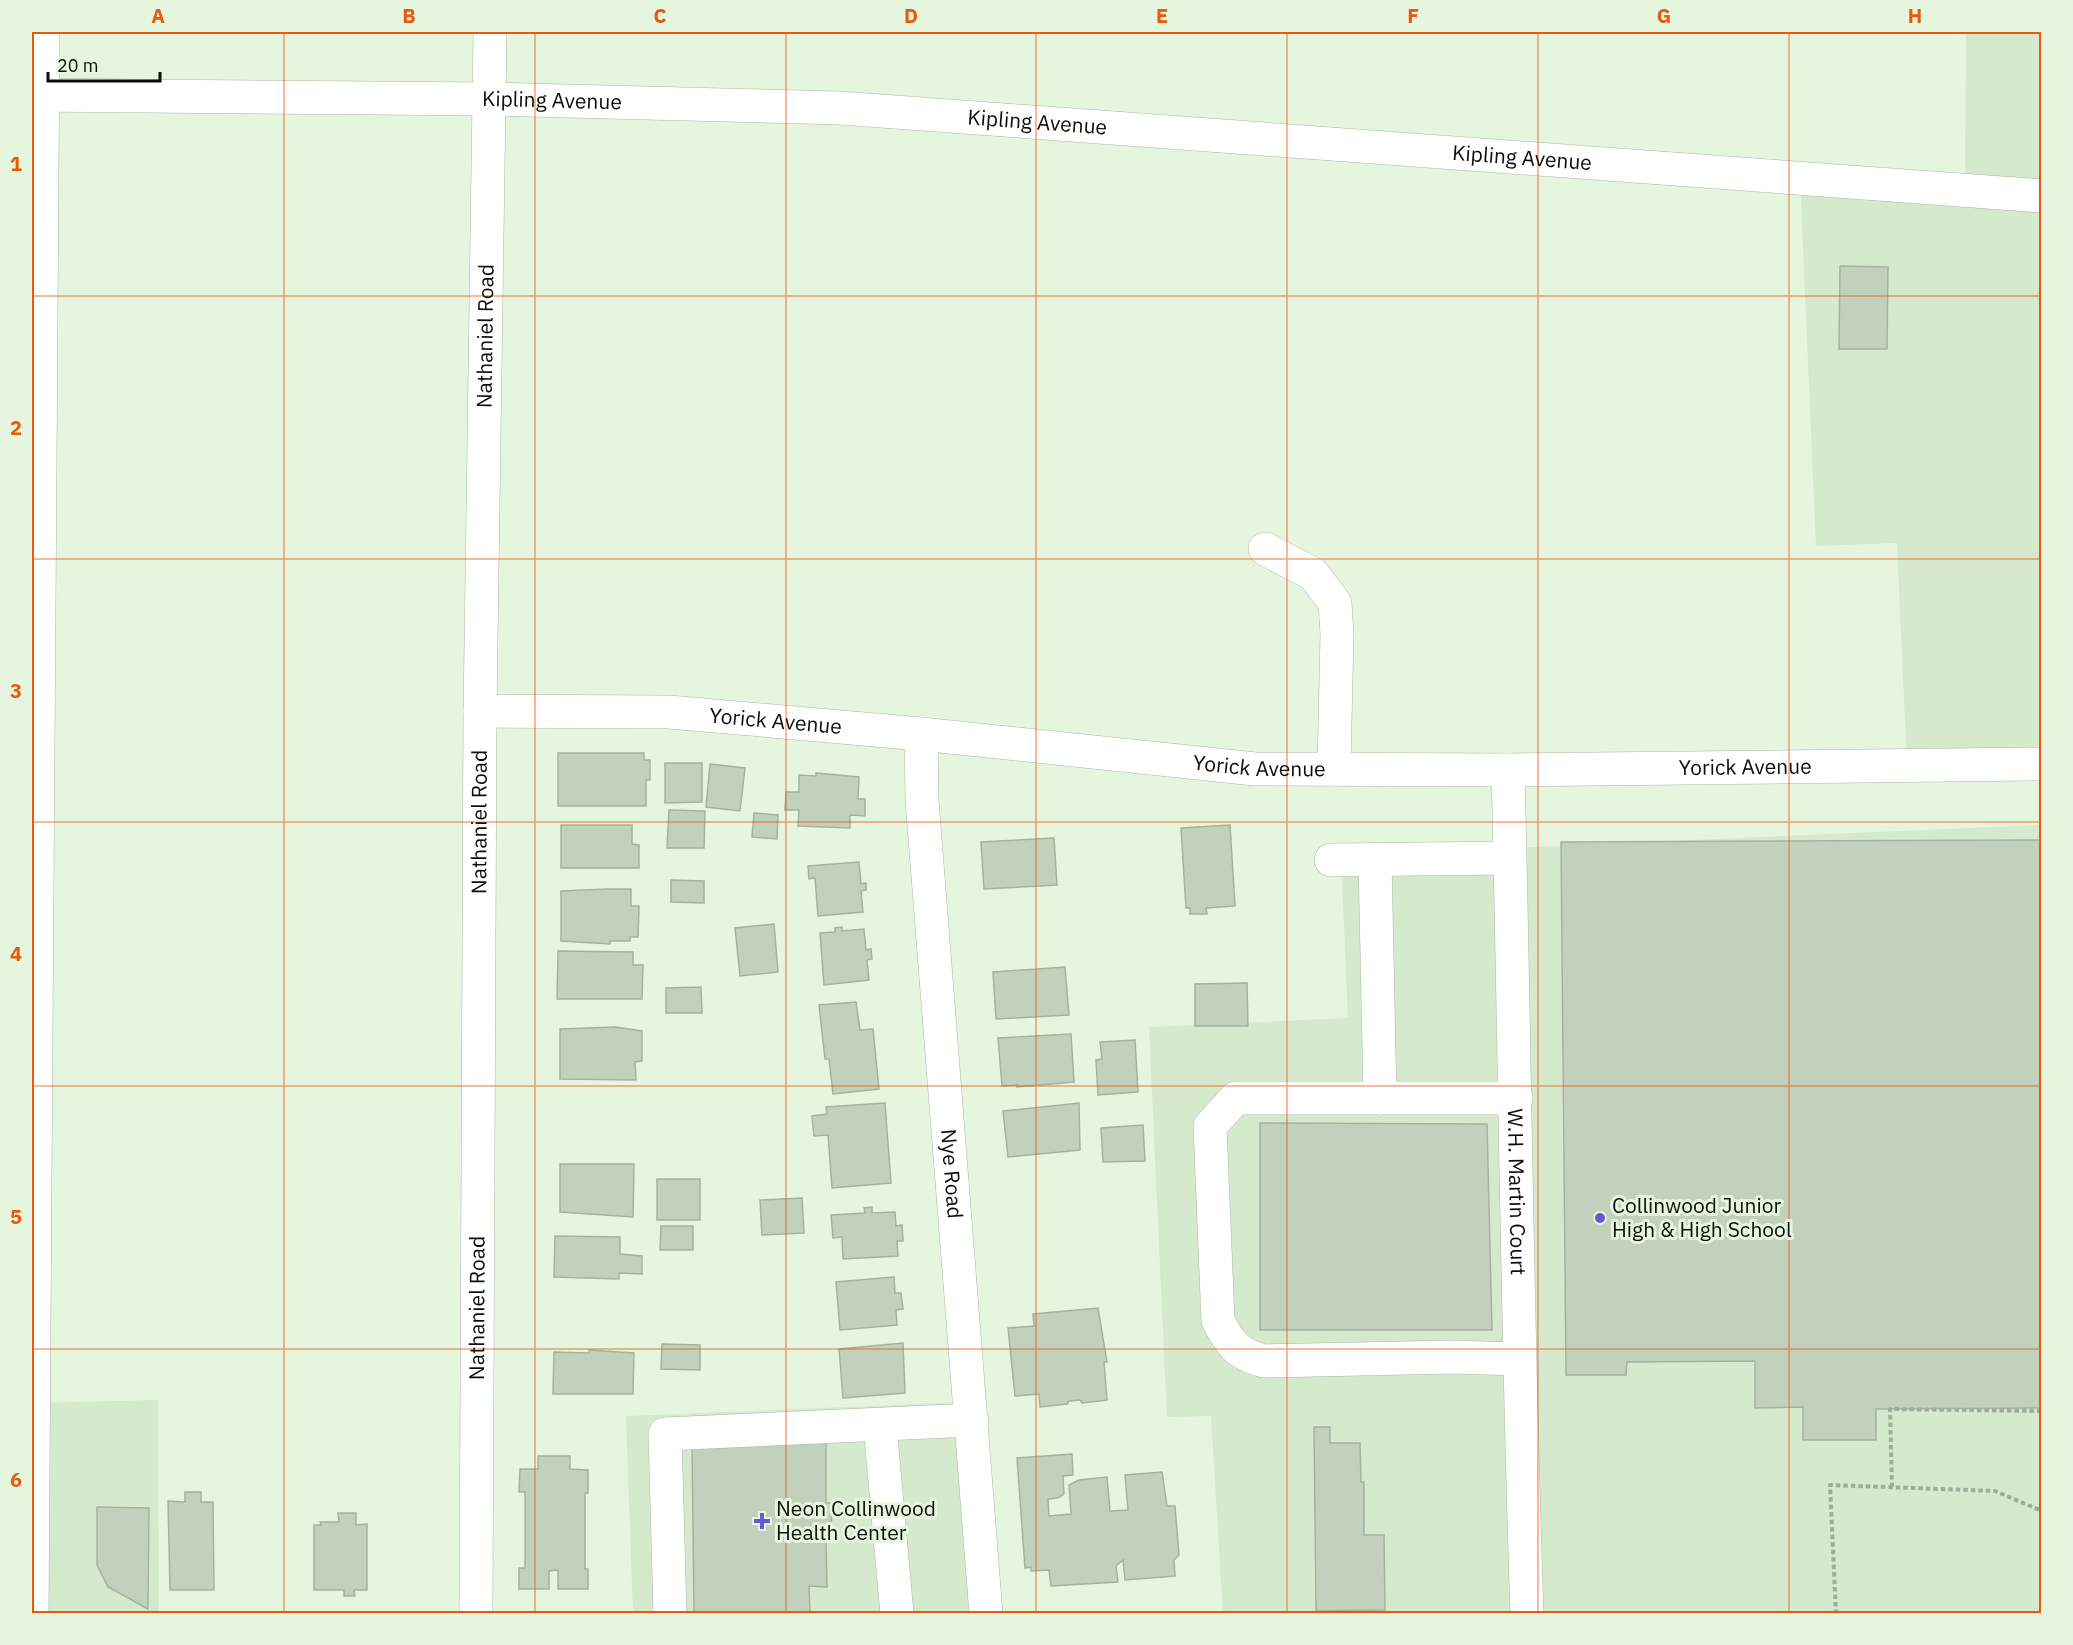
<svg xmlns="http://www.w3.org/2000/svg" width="2073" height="1645" font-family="'IBM Plex Sans',sans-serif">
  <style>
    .built { fill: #d5e9cc }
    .building { fill: #c2d1bb; stroke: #a5b39e; stroke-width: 1.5 }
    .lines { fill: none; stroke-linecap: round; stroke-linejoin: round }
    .minor-casing { stroke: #a9b8a2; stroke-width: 34 }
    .path { stroke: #9fac9a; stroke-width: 4; stroke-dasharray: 4.5 3; stroke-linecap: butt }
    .minor { stroke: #fff; stroke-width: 33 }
    .grid { fill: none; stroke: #e8590c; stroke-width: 1.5; stroke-opacity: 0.55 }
    .poi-dot { fill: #6b59d3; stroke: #e5f5de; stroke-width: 2 }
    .labels { text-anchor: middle; stroke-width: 6; stroke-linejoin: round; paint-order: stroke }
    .street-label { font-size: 21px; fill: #0a0f08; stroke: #e5f5de }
    .poi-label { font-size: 21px; fill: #0a0f08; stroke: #e5f5de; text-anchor: start }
    .neatline { fill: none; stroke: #e8590c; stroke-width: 2 }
    .grid-label { font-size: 20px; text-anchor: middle; font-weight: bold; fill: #e8590c }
  </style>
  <rect width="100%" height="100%" fill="#e5f5de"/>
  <g class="built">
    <path d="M 1966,32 L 2041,32 L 2041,764 L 1907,766 L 1897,543 L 1816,546 L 1800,178 L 1965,190 Z"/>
    <path d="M 2041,825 L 2041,1613 L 1223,1613 L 1211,1416 L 1167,1417 L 1149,1027 L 1348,1018 L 1341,855 Z"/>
    <path d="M 158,1400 L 159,1613 L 32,1613 L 32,1403 Z"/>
    <path d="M 970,1402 L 986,1613 L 633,1613 L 626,1416 Z"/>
  </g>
  <g class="building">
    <path d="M 1840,266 L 1888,267 L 1887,349 L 1839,349 Z"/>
    <path d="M 558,753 L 644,753 L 644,760 L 650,760 L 650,780 L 646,780 L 646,806 L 558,806 Z"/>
    <path d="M 665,763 L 702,763 L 702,802 L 665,803 Z"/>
    <path d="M 710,764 L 745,768 L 740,811 L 706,807 Z"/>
    <path d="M 816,773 L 859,777 L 858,799 L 865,799 L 865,816 L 850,815 L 850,828 L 798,826 L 799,810 L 785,810 L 786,792 L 799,792 L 799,775 L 816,776 Z"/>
    <path d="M 669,810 L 705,811 L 704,848 L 667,848 Z"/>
    <path d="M 754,813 L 778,815 L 777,839 L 752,837 Z"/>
    <path d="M 561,825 L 632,825 L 632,844 L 639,845 L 639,868 L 561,868 Z"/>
    <path d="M 1230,825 L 1235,906 L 1206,908 L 1207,914 L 1190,914 L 1190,908 L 1186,908 L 1181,828 Z"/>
    <path d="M 1054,838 L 1057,885 L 984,889 L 981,842 Z"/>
    <path d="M 2042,840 L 2042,1408 L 1876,1409 L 1876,1440 L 1803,1440 L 1803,1407 L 1755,1408 L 1755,1361 L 1627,1362 L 1626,1375 L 1566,1375 L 1561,842 Z"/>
    <path d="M 859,862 L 861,884 L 866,883 L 866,890 L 861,891 L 863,912 L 818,916 L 815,878 L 809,879 L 808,866 Z"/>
    <path d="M 671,880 L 704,881 L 704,903 L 671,902 Z"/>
    <path d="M 607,889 L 631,889 L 631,906 L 639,906 L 638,937 L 630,937 L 630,941 L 610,941 L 610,944 L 561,941 L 561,891 Z"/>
    <path d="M 774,924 L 778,972 L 740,976 L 735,928 Z"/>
    <path d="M 842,927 L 842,931 L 864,929 L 866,950 L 871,949 L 872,959 L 867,960 L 869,980 L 824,985 L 820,933 L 835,932 L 835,928 Z"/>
    <path d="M 558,951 L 633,952 L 633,965 L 643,965 L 642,999 L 557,999 Z"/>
    <path d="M 1065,967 L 1069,1015 L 996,1019 L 993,972 Z"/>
    <path d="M 1247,983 L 1248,1026 L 1195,1026 L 1195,984 Z"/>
    <path d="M 701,987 L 702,1013 L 666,1013 L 666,988 Z"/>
    <path d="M 856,1002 L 860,1030 L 873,1029 L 879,1089 L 833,1094 L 829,1059 L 825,1059 L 819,1005 Z"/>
    <path d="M 615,1027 L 642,1031 L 642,1061 L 635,1062 L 636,1080 L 560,1079 L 560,1029 Z"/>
    <path d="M 1071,1034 L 1074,1082 L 1017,1087 L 1018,1085 L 1002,1086 L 998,1038 Z"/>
    <path d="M 1135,1040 L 1138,1092 L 1098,1095 L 1096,1060 L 1102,1059 L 1100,1042 Z"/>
    <path d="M 885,1103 L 891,1183 L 832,1188 L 828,1135 L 814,1136 L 812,1116 L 827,1114 L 826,1107 Z"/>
    <path d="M 1079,1103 L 1080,1150 L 1008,1157 L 1003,1111 Z"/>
    <path d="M 1260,1123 L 1487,1124 L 1492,1330 L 1260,1330 Z"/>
    <path d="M 1143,1125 L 1145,1161 L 1103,1162 L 1101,1128 Z"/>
    <path d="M 560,1164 L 634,1164 L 633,1217 L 560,1212 Z"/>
    <rect x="657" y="1179" width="43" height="41"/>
    <path d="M 802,1198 L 804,1233 L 762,1235 L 760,1200 Z"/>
    <path d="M 872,1207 L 872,1213 L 895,1212 L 896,1226 L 902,1225 L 903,1241 L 897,1241 L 898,1256 L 843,1259 L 842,1237 L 833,1238 L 831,1215 L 865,1213 L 864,1208 Z"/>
    <path d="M 661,1226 L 693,1226 L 693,1250 L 660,1250 Z"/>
    <path d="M 555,1236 L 620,1237 L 620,1254 L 642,1256 L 642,1274 L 619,1273 L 619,1279 L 554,1277 Z"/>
    <path d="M 894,1277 L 895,1293 L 901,1293 L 903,1309 L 896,1310 L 897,1325 L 840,1330 L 836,1282 Z"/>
    <path d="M 1098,1308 L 1107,1362 L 1104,1362 L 1107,1400 L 1082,1403 L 1080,1400 L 1069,1401 L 1067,1404 L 1040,1407 L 1039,1394 L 1015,1396 L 1008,1328 L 1034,1326 L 1033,1314 Z"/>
    <path d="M 903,1343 L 905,1393 L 843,1398 L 839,1349 Z"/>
    <path d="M 662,1344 L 700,1345 L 700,1370 L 661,1369 Z"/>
    <path d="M 589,1350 L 634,1353 L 633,1394 L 553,1394 L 554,1352 L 589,1353 Z"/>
    <path d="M 1314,1427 L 1330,1427 L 1330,1443 L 1360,1443 L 1361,1482 L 1364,1482 L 1364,1535 L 1384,1535 L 1385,1610 L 1316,1611 Z"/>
    <path d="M 826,1438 L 826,1503 L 832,1503 L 831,1540 L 826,1539 L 827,1587 L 809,1586 L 810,1614 L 694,1614 L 692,1441 Z"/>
    <path d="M 1072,1454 L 1073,1475 L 1063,1476 L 1064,1494 L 1058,1498 L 1048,1499 L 1049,1516 L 1071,1514 L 1069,1485 L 1079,1480 L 1107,1477 L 1110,1511 L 1128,1510 L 1125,1475 L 1162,1472 L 1167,1506 L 1175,1506 L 1179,1555 L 1174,1560 L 1175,1576 L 1125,1580 L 1123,1560 L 1116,1566 L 1118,1582 L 1051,1586 L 1049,1570 L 1031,1571 L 1031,1567 L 1025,1568 L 1017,1458 Z"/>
    <path d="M 538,1456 L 570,1456 L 570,1469 L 588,1470 L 588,1493 L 585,1493 L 585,1569 L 588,1569 L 588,1589 L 558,1589 L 558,1570 L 549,1571 L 549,1589 L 519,1589 L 519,1568 L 525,1568 L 525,1492 L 519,1492 L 520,1469 L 538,1469 Z"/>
    <path d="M 185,1492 L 201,1492 L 201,1502 L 213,1502 L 214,1590 L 170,1590 L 168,1501 L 185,1502 Z"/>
    <path d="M 97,1507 L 149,1508 L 148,1609 L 108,1587 L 97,1565 Z"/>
    <path d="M 338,1513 L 356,1513 L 356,1525 L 367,1524 L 367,1590 L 354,1590 L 355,1596 L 344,1596 L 344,1590 L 314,1590 L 314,1525 L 321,1525 L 320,1522 L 339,1522 Z"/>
  </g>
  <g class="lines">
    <defs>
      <g id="minor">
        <path id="s1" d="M 32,95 L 490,99 L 840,108 L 2042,196"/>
        <path d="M 1265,549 L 1313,574 L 1335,603 L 1337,634 L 1334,769"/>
        <path id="s2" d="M 480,711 L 669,712 L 921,734 L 1255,769 L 1508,770 L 2042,764"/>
        <path id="s3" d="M 921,734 L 922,800 L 986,1614"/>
        <path id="s4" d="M 1508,770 C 1515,1051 1517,1333 1527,1614"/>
        <path d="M 1331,860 L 1509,858"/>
        <path d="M 1375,860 L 1380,1098"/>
        <path d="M 1516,1098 L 1236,1098 L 1210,1126 L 1218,1321 C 1231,1345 1237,1354 1264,1361 L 1453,1357 L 1518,1359"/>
        <path d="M 880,1426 L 897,1614"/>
        <path d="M 32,1614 L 43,32"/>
        <path id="s5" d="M 476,1614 L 480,711 L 490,32"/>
        <path d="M 670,1614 L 665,1434 L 972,1420"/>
      </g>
    </defs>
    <use href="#minor" class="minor-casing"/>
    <g class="path">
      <path d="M 1892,1487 L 1890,1409 L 2042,1411"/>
      <path d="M 1836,1614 L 1830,1485 L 1995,1491 L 2042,1511"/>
    </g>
    <use href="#minor" class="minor"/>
  </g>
  <path class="grid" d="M 284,32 L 284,1614M 535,32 L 535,1614M 786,32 L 786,1614M 1036,32 L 1036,1614M 1287,32 L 1287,1614M 1538,32 L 1538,1614M 1789,32 L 1789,1614M 32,296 L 2042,296M 32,559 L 2042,559M 32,822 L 2042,822M 32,1086 L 2042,1086M 32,1349 L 2042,1349"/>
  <g class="poi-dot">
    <circle cx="1600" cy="1218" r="6"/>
    <path d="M759 1512h6v6h6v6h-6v6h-6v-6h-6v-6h6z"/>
  </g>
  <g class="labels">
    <g class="street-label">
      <text dy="7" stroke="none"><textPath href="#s1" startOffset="520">Kipling Avenue</textPath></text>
      <text dy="7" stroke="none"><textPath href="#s1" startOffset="1006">Kipling Avenue</textPath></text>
      <text dy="7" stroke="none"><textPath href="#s1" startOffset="1492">Kipling Avenue</textPath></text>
      <text dy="7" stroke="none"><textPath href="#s5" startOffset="1278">Nathaniel Road</textPath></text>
      <text dy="7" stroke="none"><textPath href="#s2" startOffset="296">Yorick Avenue</textPath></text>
      <text dy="7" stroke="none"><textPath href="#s2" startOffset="782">Yorick Avenue</textPath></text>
      <text dy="7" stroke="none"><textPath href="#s2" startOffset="1268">Yorick Avenue</textPath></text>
      <text dy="7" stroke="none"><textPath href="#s5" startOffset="792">Nathaniel Road</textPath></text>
      <text dy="7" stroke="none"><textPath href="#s3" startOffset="441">Nye Road</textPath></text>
      <text dy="7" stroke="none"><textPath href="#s4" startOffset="422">W.H. Martin Court</textPath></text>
      <text dy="7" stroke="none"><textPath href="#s5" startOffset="306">Nathaniel Road</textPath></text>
    </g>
    <g class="poi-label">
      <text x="1612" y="1213">Collinwood Junior<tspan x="1612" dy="24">High &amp; High School</tspan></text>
      <text x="776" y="1516">Neon Collinwood<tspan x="776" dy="24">Health Center</tspan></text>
    </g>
  </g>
  <rect width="2073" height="1645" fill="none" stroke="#e5f5de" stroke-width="66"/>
  <path d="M48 72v9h112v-9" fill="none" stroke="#0a0f08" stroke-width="3"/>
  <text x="57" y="72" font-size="18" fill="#0a0f08" stroke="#e5f5de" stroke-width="4.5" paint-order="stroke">20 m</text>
  <rect x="33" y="33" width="2007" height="1579" class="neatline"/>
  <g class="grid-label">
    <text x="158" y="23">A</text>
    <text x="409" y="23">B</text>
    <text x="660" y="23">C</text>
    <text x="911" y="23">D</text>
    <text x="1162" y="23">E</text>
    <text x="1413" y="23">F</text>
    <text x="1664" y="23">G</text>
    <text x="1915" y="23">H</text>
    <text x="16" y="171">1</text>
    <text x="16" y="435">2</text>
    <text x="16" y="698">3</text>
    <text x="16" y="961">4</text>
    <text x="16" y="1224">5</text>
    <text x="16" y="1487">6</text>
  </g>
</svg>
